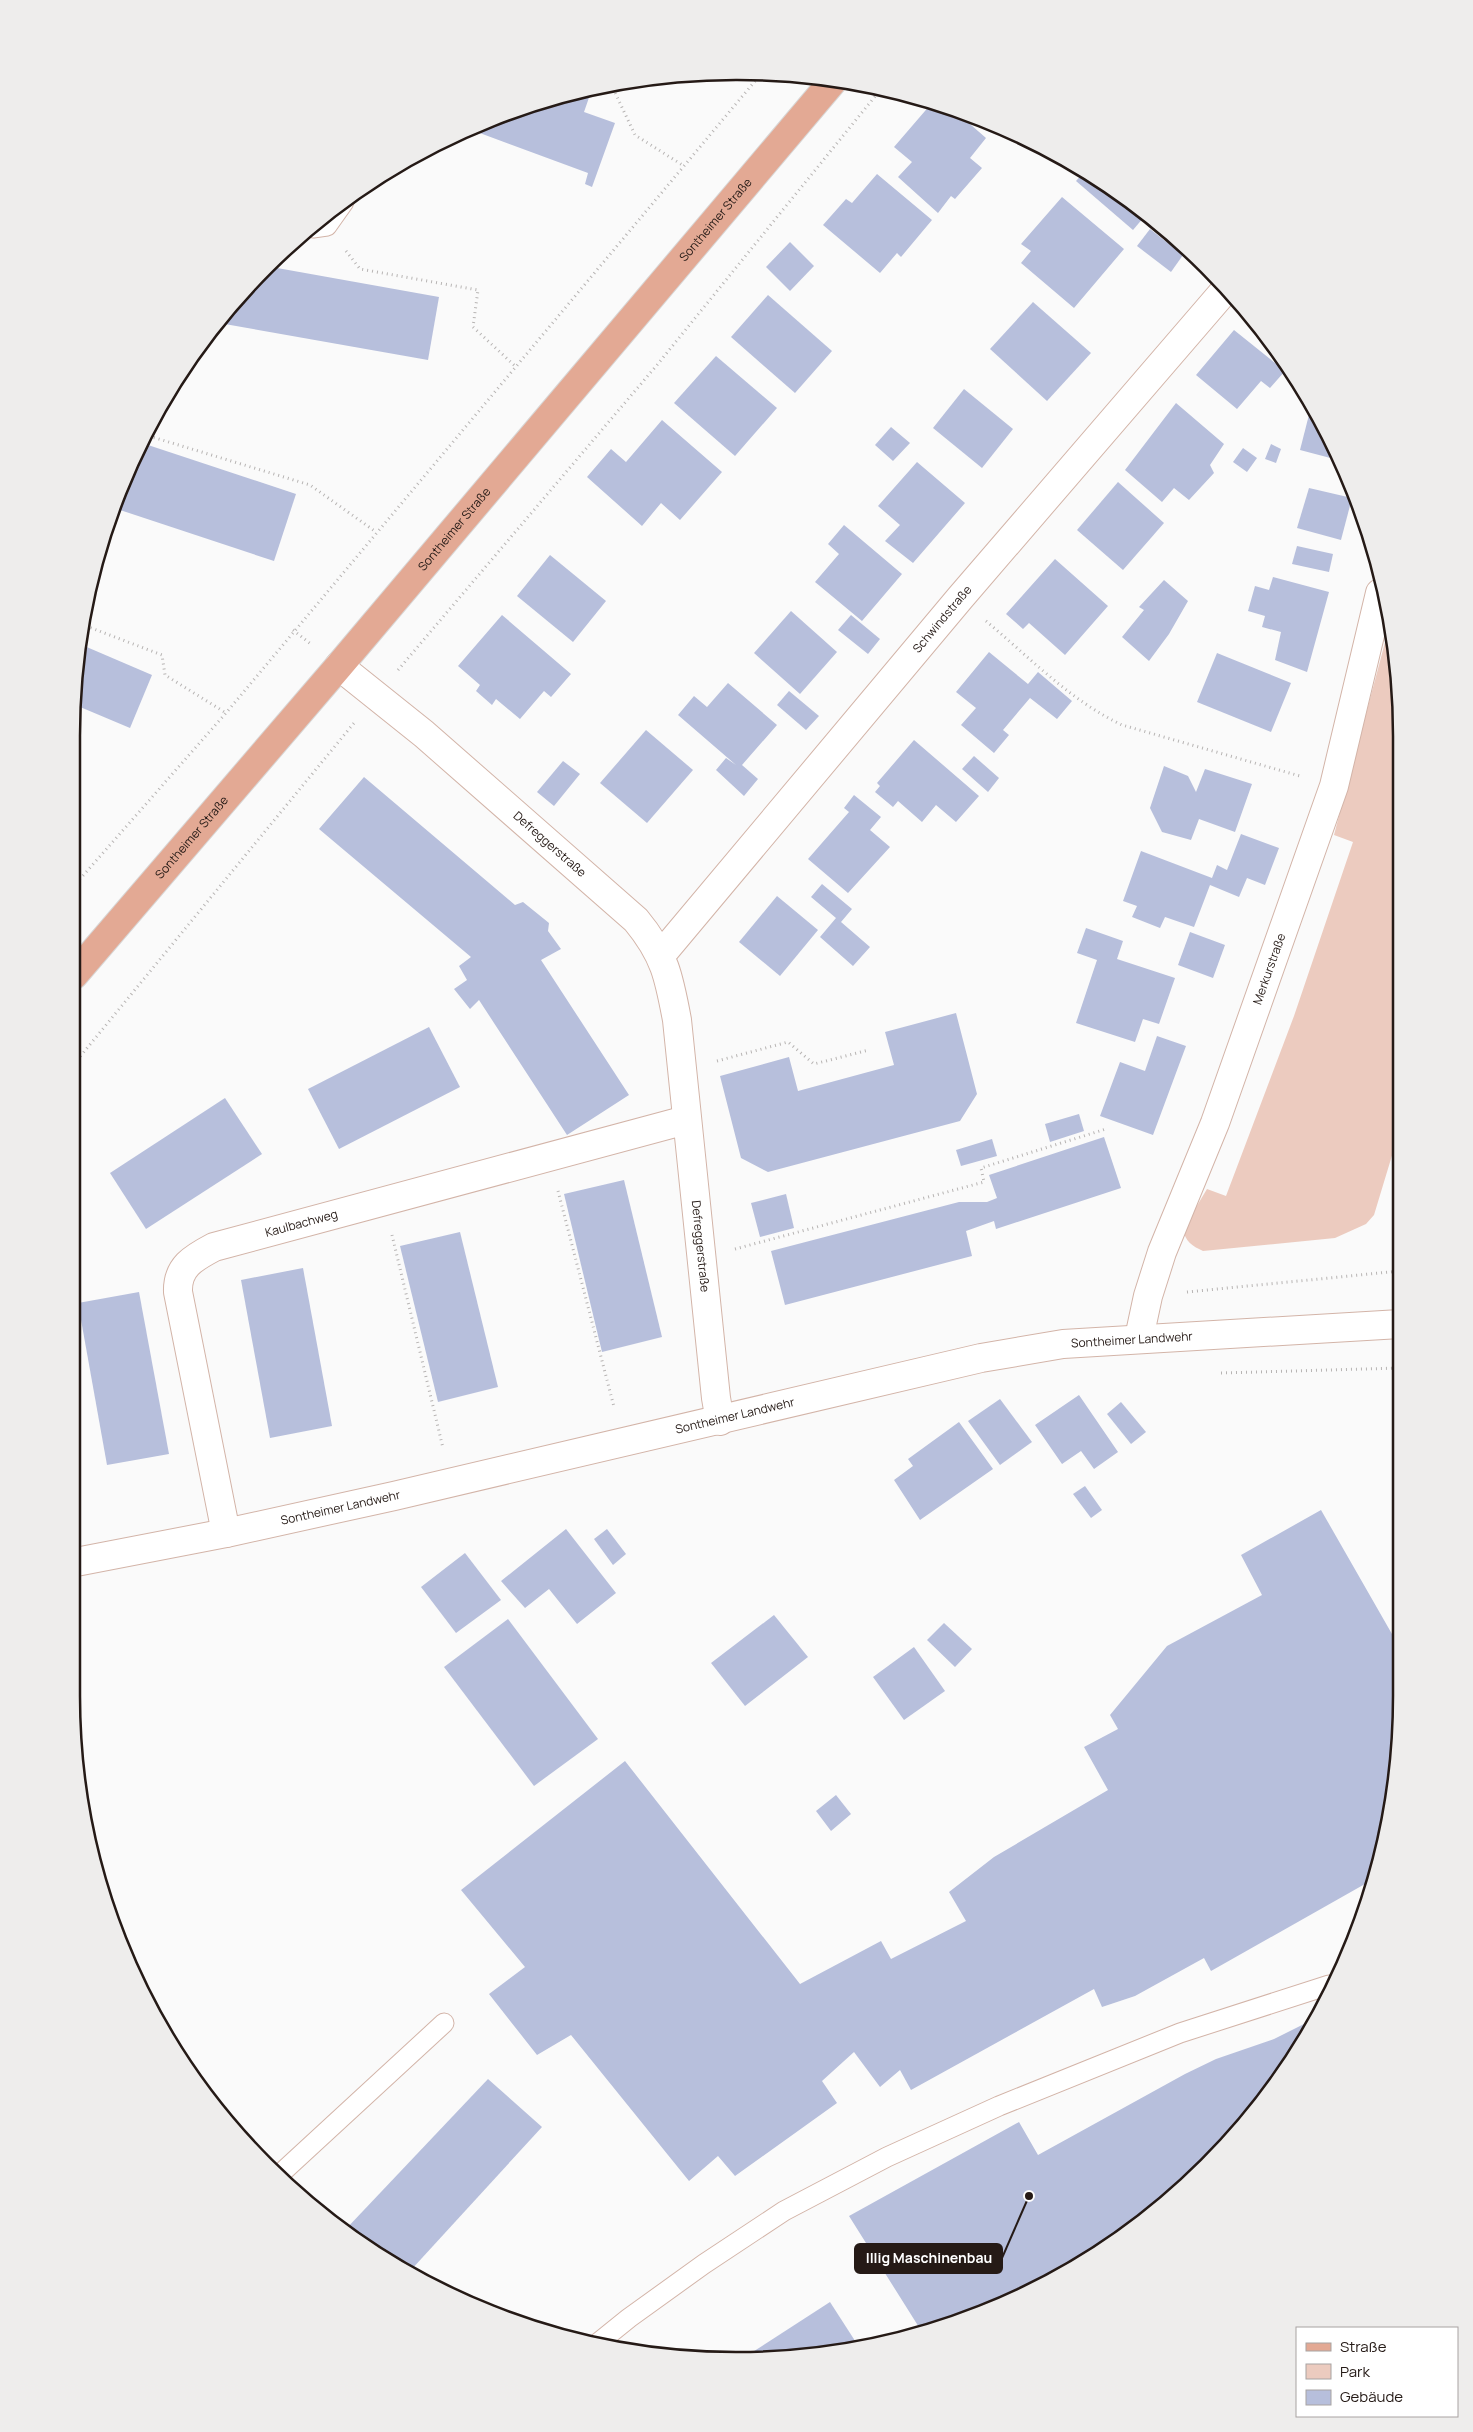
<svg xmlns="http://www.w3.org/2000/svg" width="1473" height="2432" font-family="Manrope,sans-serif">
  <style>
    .green { fill: #eccbbf }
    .building { fill: #b7bfdc }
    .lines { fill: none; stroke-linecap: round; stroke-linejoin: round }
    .lane-casing { stroke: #d3b4a8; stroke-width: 21 }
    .street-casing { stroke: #d3b4a8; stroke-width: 30 }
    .secondary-casing { stroke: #d3b4a8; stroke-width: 30 }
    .primary-casing { stroke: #d8d6d5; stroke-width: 30 }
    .path { stroke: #b7b4b3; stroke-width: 3; stroke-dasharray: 1 4; stroke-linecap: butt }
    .lane { stroke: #fff; stroke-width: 19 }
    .street { stroke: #fff; stroke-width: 28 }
    .secondary { stroke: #fff; stroke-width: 28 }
    .primary { stroke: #e3a994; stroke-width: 28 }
    .labels { text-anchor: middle; stroke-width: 4; stroke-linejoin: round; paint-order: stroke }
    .street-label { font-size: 12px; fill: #251a16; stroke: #fff }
    .rim { fill: none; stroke: #251a16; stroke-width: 2.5 }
    .leader { fill: none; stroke: #251a16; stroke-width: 2 }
    .callout-dot { fill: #251a16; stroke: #fff; stroke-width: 2 }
    .callout { fill: #251a16; stroke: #251a16; stroke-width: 2 }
    .callout-label { font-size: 14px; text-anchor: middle; font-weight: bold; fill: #fff }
  </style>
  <rect width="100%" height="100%" fill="#fafafa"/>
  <path class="green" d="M 1388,631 L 1400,693 L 1400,1129 L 1374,1215 L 1366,1224 L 1335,1238 L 1203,1251 C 1192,1246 1185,1241 1183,1229 L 1207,1189 L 1226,1196 L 1294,1016 L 1353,842 L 1334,835 Z"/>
  <g class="building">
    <path d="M 592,89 L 584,112 L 615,123 L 592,187 L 585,184 L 588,173 L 469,129 L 482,122 L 553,100 L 565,104 L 568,96 Z"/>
    <path d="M 931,104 L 955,111 L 986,138 L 970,158 L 982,168 L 955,199 L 951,196 L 938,213 L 898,177 L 912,162 L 894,147 Z"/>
    <path d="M 1084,172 L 1106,184 L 1144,217 L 1133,230 L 1076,181 Z"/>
    <path d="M 877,174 L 932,220 L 901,257 L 897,253 L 880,273 L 823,225 L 846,199 L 852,203 Z"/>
    <path d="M 1062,197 L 1124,249 L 1074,308 L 1021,263 L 1031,251 L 1021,244 Z"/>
    <path d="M 1150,229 L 1183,255 L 1171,272 L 1137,246 Z"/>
    <path d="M 790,242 L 814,266 L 790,291 L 766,267 Z"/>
    <path d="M 266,266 L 439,297 L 428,360 L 219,323 Z"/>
    <path d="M 768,295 L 832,351 L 795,393 L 731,337 Z"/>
    <path d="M 1033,302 L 1091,353 L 1047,401 L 990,349 Z"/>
    <path d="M 1234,330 L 1285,371 L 1270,388 L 1261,381 L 1237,409 L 1196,375 Z"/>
    <path d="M 716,356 L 777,408 L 735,456 L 674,403 Z"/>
    <path d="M 964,389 L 1013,429 L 982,468 L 933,428 Z"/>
    <path d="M 1176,403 L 1224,444 L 1210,465 L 1214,473 L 1189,500 L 1174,488 L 1162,502 L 1125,470 Z"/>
    <path d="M 1312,403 L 1313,404 L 1338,460 L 1300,450 Z"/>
    <path d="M 662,420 L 722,472 L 680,520 L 661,503 L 642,526 L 587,477 L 611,449 L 626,462 Z"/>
    <path d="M 891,427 L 910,443 L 893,461 L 875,445 Z"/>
    <path d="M 145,444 L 296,494 L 274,561 L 114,508 Z"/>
    <path d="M 1271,444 L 1281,449 L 1276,463 L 1265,459 Z"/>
    <path d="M 1243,448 L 1257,458 L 1247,472 L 1233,462 Z"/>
    <path d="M 917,462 L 965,503 L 913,563 L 885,541 L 900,525 L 878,506 Z"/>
    <path d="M 1118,482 L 1164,523 L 1123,570 L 1077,530 Z"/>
    <path d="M 1309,488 L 1352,498 L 1341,540 L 1297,528 Z"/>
    <path d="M 844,525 L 902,574 L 862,621 L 815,582 L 839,554 L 828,544 Z"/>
    <path d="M 1297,546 L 1333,554 L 1329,572 L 1292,564 Z"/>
    <path d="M 550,555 L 606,601 L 573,642 L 517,596 Z"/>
    <path d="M 1055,559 L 1108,606 L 1065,655 L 1029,623 L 1023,629 L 1006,614 Z"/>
    <path d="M 1273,577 L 1329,592 L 1307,672 L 1275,660 L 1281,632 L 1262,627 L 1265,616 L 1248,611 L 1255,586 L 1269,590 Z"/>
    <path d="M 1164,580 L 1188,601 L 1169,634 L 1149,661 L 1122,637 L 1144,610 L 1139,607 Z"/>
    <path d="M 791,611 L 837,652 L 800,694 L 754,653 Z"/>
    <path d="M 502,615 L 571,674 L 551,697 L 544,691 L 520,719 L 496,699 L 492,705 L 476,691 L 480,685 L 458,666 Z"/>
    <path d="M 851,615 L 880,639 L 868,654 L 838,630 Z"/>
    <path d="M 82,645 L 152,675 L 130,728 L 73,704 L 73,693 Z"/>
    <path d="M 989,652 L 1028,684 L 1038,672 L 1072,701 L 1057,719 L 1030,698 L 1003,730 L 1009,735 L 994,753 L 961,725 L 976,708 L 956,692 Z"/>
    <path d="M 1217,653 L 1291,683 L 1271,732 L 1197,702 Z"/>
    <path d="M 728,683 L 777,725 L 742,765 L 758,779 L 744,796 L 716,770 L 726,758 L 736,765 L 678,715 L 694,696 L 707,707 Z"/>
    <path d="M 789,691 L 819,716 L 806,730 L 777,705 Z"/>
    <path d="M 646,730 L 693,770 L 647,823 L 600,783 Z"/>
    <path d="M 914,740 L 979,796 L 956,822 L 936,805 L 922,822 L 898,801 L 893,807 L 875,792 L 880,786 L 877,783 Z"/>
    <path d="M 974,756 L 999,778 L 988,792 L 962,769 Z"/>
    <path d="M 563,761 L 580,774 L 554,806 L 537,792 Z"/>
    <path d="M 1164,766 L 1188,776 L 1196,792 L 1205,769 L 1252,784 L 1235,832 L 1199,819 L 1191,840 L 1162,832 L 1150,808 Z"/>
    <path d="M 364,777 L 515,905 L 523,902 L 549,923 L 548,931 L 561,949 L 541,960 L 629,1095 L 567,1135 L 479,1000 L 470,1009 L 454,989 L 467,980 L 459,966 L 471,957 L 319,829 Z"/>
    <path d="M 854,795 L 881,817 L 870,830 L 890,847 L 848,893 L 808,859 L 849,812 L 844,808 Z"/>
    <path d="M 1241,834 L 1279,848 L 1265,885 L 1247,878 L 1239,897 L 1210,885 L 1194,927 L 1165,917 L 1160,928 L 1132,917 L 1137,906 L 1123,901 L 1141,851 L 1212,878 L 1217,865 L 1227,870 Z"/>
    <path d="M 822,884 L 852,909 L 841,922 L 870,947 L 853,966 L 820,937 L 836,918 L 811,897 Z"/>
    <path d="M 777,896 L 818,930 L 780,976 L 739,942 Z"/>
    <path d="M 1086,928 L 1123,941 L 1117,959 L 1175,978 L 1159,1024 L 1143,1019 L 1135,1042 L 1076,1023 L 1097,960 L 1077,953 Z"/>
    <path d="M 1190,932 L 1225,945 L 1213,978 L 1178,965 Z"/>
    <path d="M 956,1013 L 977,1094 L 960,1121 L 768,1172 L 741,1158 L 720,1076 L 789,1057 L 798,1091 L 894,1065 L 885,1032 Z"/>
    <path d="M 429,1027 L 460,1087 L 339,1149 L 308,1089 Z"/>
    <path d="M 1157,1036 L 1186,1046 L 1153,1135 L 1100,1116 L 1120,1062 L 1145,1071 Z"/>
    <path d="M 225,1098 L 262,1154 L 146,1229 L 110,1173 Z"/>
    <path d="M 1079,1114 L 1084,1131 L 1050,1142 L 1045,1124 Z"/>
    <path d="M 1104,1137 L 1121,1188 L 996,1229 L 994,1221 L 966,1231 L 972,1256 L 785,1305 L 771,1251 L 959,1202 L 987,1202 L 997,1198 L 989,1175 Z"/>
    <path d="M 992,1139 L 997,1156 L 961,1166 L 956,1150 Z"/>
    <path d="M 624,1180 L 662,1337 L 602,1352 L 564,1194 Z"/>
    <path d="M 786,1194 L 794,1228 L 760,1237 L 751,1203 Z"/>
    <path d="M 460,1232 L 498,1387 L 438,1402 L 400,1246 Z"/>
    <path d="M 303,1268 L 332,1426 L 270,1438 L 241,1280 Z"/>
    <path d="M 139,1292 L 169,1454 L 107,1465 L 78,1303 Z"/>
    <path d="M 1079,1395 L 1118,1452 L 1094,1469 L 1081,1451 L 1062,1464 L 1035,1425 Z"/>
    <path d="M 1000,1399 L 1032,1442 L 1000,1465 L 968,1421 Z"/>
    <path d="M 1121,1402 L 1146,1432 L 1131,1444 L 1107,1414 Z"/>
    <path d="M 959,1422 L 993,1469 L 920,1520 L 894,1480 L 913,1466 L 908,1459 Z"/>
    <path d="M 1085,1486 L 1102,1510 L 1091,1518 L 1073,1494 Z"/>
    <path d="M 1321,1510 L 1400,1648 L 1400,1739 L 1372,1880 L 1211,1971 L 1204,1958 L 1135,1996 L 1102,2007 L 1094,1989 L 911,2090 L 900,2070 L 880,2087 L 854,2052 L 822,2081 L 837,2103 L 735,2176 L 718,2156 L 689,2181 L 571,2035 L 537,2055 L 489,1994 L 525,1967 L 461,1890 L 625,1761 L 800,1984 L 881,1941 L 891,1959 L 966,1921 L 949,1892 L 994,1857 L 1108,1790 L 1084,1747 L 1118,1729 L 1110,1715 L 1167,1646 L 1262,1595 L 1241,1555 Z"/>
    <path d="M 566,1529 L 616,1593 L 577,1624 L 549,1589 L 525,1608 L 501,1581 Z"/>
    <path d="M 607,1529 L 626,1554 L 613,1565 L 594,1539 Z"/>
    <path d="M 465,1553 L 501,1600 L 456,1633 L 421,1587 Z"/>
    <path d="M 774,1615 L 808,1657 L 745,1706 L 711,1663 Z"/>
    <path d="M 508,1619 L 598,1739 L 534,1786 L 444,1667 Z"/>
    <path d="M 944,1623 L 972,1649 L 955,1667 L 927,1640 Z"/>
    <path d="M 914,1647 L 945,1691 L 904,1720 L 873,1677 Z"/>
    <path d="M 836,1795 L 851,1814 L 831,1831 L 816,1811 Z"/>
    <path d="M 1312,2020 L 1289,2065 L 1207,2166 L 1141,2223 L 1031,2292 L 950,2326 L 922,2332 L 849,2216 L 1019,2122 L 1038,2155 L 1185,2074 L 1216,2059 L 1274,2039 Z"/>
    <path d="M 488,2079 L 542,2127 L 411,2270 L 367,2248 L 345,2230 Z"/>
    <path d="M 830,2302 L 859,2347 L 824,2355 L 751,2360 L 748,2355 Z"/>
  </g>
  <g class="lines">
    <defs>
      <g id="lane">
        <path d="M 313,228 L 327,226 L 344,202"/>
        <path d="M 278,2176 L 444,2023"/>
        <path d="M 598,2343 L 629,2318 L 704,2264 L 784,2211 L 887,2157 L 999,2106 L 1180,2033 L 1329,1985"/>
      </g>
      <g id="street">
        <path id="s1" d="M 339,666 L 424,734 L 636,920 C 665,955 669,977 677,1020 L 716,1398 L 720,1421"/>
        <path id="s2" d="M 661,955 L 960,598 L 1226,289"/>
        <path id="s3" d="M 1139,1338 L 1148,1296 L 1162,1252 L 1215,1123 L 1334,786 L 1380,593"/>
        <path id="s4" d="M 226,1533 L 178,1292 C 177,1267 193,1258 214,1247 L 686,1120"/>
      </g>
      <g id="secondary">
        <path id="s5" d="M 76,1562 L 226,1533 L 394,1496 L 981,1358 L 1063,1344 L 1400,1324"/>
      </g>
      <g id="primary">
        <path id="s6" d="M 74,975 L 339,666 L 833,81"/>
      </g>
    </defs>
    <use href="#lane" class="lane-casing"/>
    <use href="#street" class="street-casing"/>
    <use href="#secondary" class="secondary-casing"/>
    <use href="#primary" class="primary-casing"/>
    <g class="path">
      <path d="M 611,84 L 635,135 L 684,166"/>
      <path d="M 346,251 L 360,269 L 478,290 L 473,327 L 515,366"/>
      <path d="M 149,436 L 310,485 L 376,532"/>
      <path d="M 986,621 C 1029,657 1071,701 1122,725 L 1300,776"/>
      <path d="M 86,626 L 162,655 L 165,675 L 226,713"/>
      <path d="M 293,630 L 312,645"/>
      <path d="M 398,670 L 657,365 L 881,89"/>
      <path d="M 73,887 L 226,713 L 761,74"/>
      <path d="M 717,1061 L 788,1042 L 814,1064 L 869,1050"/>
      <path d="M 74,1064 L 354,723"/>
      <path d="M 558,1191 L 614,1407"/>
      <path d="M 392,1235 L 443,1448"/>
      <path d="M 735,1249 L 984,1182 L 981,1168 L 1106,1129"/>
      <path d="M 1187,1292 L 1400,1271"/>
      <path d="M 1221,1373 L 1400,1368"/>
    </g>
    <use href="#lane" class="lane"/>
    <use href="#street" class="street"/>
    <use href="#secondary" class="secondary"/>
    <use href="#primary" class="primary"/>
  </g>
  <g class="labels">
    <g class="street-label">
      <text dy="4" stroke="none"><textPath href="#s6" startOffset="991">Sontheimer Straße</textPath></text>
      <text dy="4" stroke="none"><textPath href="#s6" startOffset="586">Sontheimer Straße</textPath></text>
      <text dy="4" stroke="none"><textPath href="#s2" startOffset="438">Schwindstraße</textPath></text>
      <text dy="4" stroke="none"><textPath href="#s6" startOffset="181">Sontheimer Straße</textPath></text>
      <text dy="4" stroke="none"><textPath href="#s1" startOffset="276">Defreggerstraße</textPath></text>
      <text dy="4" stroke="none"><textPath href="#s3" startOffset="392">Merkurstraße</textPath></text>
      <text dy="4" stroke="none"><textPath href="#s4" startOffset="398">Kaulbachweg</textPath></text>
      <text dy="4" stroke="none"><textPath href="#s1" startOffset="728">Defreggerstraße</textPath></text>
      <text dy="4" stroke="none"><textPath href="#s5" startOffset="1080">Sontheimer Landwehr</textPath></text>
      <text dy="4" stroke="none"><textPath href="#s5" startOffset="675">Sontheimer Landwehr</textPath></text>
      <text dy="4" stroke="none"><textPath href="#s5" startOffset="270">Sontheimer Landwehr</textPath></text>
    </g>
  </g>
  <path d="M0 0H1473V2432H0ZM736 80H737A656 656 0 0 1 1393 736V1696A656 656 0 0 1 737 2352H736A656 656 0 0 1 80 1696V736A656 656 0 0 1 736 80Z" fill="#eeedec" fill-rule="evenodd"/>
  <path class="rim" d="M736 80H737A656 656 0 0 1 1393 736V1696A656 656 0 0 1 737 2352H736A656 656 0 0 1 80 1696V736A656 656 0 0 1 736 80Z"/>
  <path class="leader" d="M1029 2196L1002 2258"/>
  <circle class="callout-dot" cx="1029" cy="2196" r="5"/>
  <rect class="callout" x="855" y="2244" width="147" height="29" rx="5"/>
  <g class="callout-label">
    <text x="929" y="2263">Illig Maschinenbau</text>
  </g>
  <rect x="1296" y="2327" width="162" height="90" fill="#ffffff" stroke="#a8a3a2"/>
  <rect x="1306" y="2343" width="25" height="8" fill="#e3a994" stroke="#a8a3a2"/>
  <text x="1340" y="2352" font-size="15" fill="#251a16">Straße</text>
  <rect x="1306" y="2364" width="25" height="15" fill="#eccbbf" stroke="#a8a3a2"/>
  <text x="1340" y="2377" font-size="15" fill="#251a16">Park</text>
  <rect x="1306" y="2390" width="25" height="15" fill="#b7bfdc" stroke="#a8a3a2"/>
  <text x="1340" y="2402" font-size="15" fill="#251a16">Gebäude</text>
</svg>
